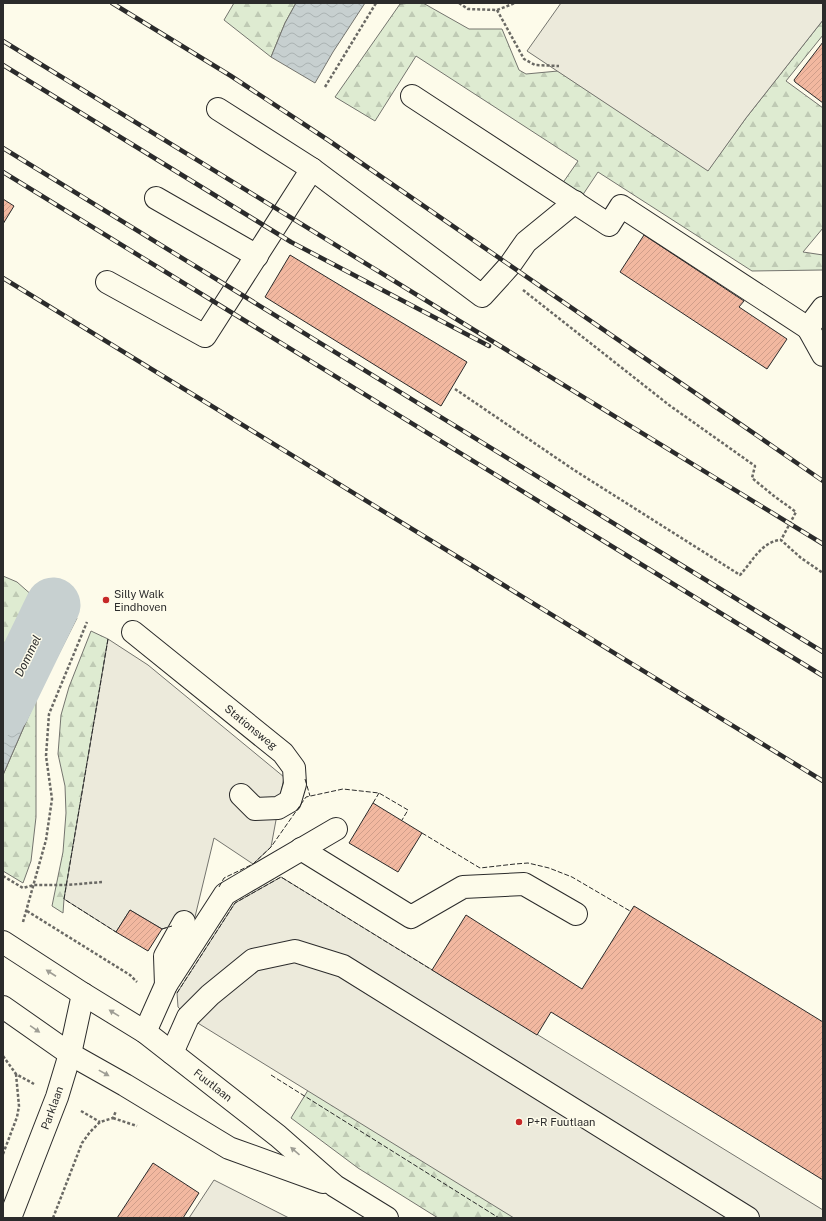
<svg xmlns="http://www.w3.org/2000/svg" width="826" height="1221" font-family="'Public Sans',sans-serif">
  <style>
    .forest { fill: url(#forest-firs); stroke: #74746e }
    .parking { fill: #eceadb; stroke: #74746e }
    .water { fill: url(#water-waves); stroke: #74746e }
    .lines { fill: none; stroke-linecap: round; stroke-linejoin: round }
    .river { stroke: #c7d0d0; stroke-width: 55 }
    .building { fill: url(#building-hatch); stroke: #2b2b2b }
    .minor-casing { stroke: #2b2b2b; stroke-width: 24 }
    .path { stroke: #6a6964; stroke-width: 2.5; stroke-dasharray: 3 2; stroke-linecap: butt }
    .minor { stroke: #fdfbea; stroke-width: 22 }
    .rail-casing { stroke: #2b2b2b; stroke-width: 4.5 }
    .rail { stroke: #fdfbea; stroke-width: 3; stroke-dasharray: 9; stroke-linecap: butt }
    .fence { stroke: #2b2b2b; stroke-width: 1; stroke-dasharray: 5 2; stroke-linecap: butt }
    .oneway { fill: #9e9d94 }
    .poi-dot { fill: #c62828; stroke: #fdfbea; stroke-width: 1.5 }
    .labels { text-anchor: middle; stroke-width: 3; stroke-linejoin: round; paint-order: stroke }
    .poi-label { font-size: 11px; fill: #2b2b2b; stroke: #fdfbea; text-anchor: start }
    .street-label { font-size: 11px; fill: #2b2b2b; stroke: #fdfbea }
    .water-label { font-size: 12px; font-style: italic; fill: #2b2b2b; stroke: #fdfbea }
  </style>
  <defs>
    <pattern id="forest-firs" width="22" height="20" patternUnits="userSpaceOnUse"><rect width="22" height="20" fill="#deebd1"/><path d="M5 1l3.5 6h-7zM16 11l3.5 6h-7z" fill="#bfcab4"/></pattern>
    <pattern id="water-waves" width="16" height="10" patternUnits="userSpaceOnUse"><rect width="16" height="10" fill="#c7d0d0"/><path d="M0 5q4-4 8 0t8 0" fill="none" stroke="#abb3b3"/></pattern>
    <pattern id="building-hatch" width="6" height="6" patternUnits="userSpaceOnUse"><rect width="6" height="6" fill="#f2b8a0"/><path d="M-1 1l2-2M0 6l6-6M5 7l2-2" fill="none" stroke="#d09e8a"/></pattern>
  </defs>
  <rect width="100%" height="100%" fill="#fdfbea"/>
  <g class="forest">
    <path d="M 234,3 L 296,3 L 285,23 L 271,57 L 224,20 Z"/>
    <path d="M 413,3 L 423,3 L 469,29 L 502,29 L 519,70 L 526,74 L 558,71 L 708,170 L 746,118 L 823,20 L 823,35 L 786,81 L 823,108 L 823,228 L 803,252 L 823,255 L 823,270 L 752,271 L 598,172 L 582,196 L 562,184 L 578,161 L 416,56 L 375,121 L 335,97 L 400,4 Z"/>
    <path d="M 3,576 L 17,582 L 34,597 L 3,659 Z"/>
    <path d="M 91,631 L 108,639 L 64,899 L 63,913 L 52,906 L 63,852 L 66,813 L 65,786 L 58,754 L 61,715 L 69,687 Z"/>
    <path d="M 36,699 L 36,817 L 31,861 L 23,883 L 3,871 L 3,775 Z"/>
    <path d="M 313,1082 L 528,1218 L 438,1218 L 358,1168 L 291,1118 Z"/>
  </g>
  <g class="parking">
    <path d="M 561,3 L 823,3 L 823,20 L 746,118 L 708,171 L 527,51 Z"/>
    <path d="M 108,639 L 148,665 L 284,777 L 271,847 L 253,864 L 214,838 L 194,921 L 184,922 L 162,929 L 130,910 L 116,932 L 64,899 Z"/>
    <path d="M 281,877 L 823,1210 L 823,1218 L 514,1218 L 188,1017 L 178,1007 L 177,993 L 235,903 Z"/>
    <path d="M 214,1180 L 289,1218 L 189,1218 Z"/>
  </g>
  <g class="water">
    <path d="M 296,3 L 365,3 L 333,52 L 315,83 L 271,57 L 285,23 Z"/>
    <path d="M 34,597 L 77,618 L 36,699 L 3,775 L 3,659 Z"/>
  </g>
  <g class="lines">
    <path class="river" d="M 3,708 L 53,605"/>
  </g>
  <g class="building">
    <path d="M 823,42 L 823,103 L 795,82 L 794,80 Z"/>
    <path d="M 3,199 L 14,206 L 3,224 Z"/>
    <path d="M 644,235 L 744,301 L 739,307 L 787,339 L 767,369 L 620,272 Z"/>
    <path d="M 290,255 L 467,362 L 441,406 L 265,297 Z"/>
    <path d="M 373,803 L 422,833 L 398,872 L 349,843 Z"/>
    <path d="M 634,906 L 823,1022 L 823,1180 L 551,1012 L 537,1035 L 432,970 L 466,915 L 582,989 Z"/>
    <path d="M 130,910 L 162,929 L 148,951 L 116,932 Z"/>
    <path d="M 153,1163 L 199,1193 L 183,1218 L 117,1218 Z"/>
  </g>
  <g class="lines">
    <defs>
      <g id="minor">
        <path d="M 412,96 L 609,225 L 621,206 L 808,328"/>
        <path d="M 218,109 L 312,169 L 482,296 L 510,265 L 526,242 L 575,202"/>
        <path d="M 156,198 L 257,256"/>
        <path d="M 107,282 L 205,336 L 312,169"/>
        <path d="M 823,308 L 808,328 L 823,355"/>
        <path d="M 133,632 L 283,753 L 294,768 L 295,784 L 290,801 L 278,808 L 255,809 L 241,795"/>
        <path d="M 301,849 L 411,917 L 463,887 L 524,884 L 576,914"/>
        <path d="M 3,942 L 83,994 L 145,1032 L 278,1136 L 335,1186 L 387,1218"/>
        <path d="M 166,985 L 165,956 L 184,922"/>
        <path d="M 3,1007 L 70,1054 L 125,1085 L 229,1148 L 323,1182"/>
        <path d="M 145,1032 L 166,985 L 225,894 L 336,829"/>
        <path d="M 172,1053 L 188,1017 L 210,995 L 253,960 L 295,951 L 343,966 L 748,1218"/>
        <path d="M 10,1218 L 57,1097 L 70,1054 L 83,994"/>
      </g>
    </defs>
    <use href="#minor" class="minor-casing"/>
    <g class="path">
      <path d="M 459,3 L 468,9 L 497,10 L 515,3"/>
      <path d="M 497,10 L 524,59 L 535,65 L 559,66"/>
      <path d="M 325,87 L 376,3"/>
      <path d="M 523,290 L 669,405 L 755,466 L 752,478 L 774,496 L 796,512 L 781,540 L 801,558 L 823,573"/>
      <path d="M 455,389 L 574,470 L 740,575 C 752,562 762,541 781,540"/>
      <path d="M 3,876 L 23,888 L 34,885 L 67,885 L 102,882"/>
      <path d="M 27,911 L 130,975 L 137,982"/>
      <path d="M 23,922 L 46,840 L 52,799 L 46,756 L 49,714 L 87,622"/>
      <path d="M 3,1056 L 16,1074 L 34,1084"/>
      <path d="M 81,1111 L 100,1122"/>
      <path d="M 113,1118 L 137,1126"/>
      <path d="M 3,1154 L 17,1117 L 19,1106 L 16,1074"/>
      <path d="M 53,1218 L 82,1143 L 90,1132 L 100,1122 L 113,1118 L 116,1111"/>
    </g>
    <use href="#minor" class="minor"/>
    <defs>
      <g id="rail">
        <path d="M 112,3 L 231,76 L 328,140 L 823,481"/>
        <path d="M 3,41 L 823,544"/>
        <path d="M 3,65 L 291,242 L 489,346"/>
        <path d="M 3,148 L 823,652"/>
        <path d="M 3,172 L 823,676"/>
        <path d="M 3,278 L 823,781"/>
      </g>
    </defs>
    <use href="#rail" class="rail-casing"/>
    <use href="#rail" class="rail"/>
    <g class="fence">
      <path d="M 108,639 L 64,899 L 116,932"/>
      <path d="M 305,779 L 310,796"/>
      <path d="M 373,803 L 379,793"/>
      <path d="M 422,833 L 480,868 L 515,864 L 528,863 L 549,868 L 572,877 L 630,911"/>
      <path d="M 219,887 L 224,878 L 253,864 L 271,847 L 306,797 L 343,789 L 379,793 L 408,810 L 402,820"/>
      <path d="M 162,929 L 172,926"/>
      <path d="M 177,993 L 235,903 L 281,877 L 432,970"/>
      <path d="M 271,1075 L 499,1218"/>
    </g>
  </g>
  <defs><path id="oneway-solid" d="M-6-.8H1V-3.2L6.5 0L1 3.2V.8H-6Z"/></defs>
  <g class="oneway">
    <use href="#oneway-solid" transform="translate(51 973) rotate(-147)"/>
    <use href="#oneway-solid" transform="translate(114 1013) rotate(-148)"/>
    <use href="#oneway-solid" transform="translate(35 1029) rotate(35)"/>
    <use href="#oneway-solid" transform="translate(104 1073) rotate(29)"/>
    <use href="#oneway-solid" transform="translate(295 1151) rotate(-139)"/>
  </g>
  <g class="poi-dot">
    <circle cx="106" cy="600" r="4"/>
    <circle cx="519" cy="1122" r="4"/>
  </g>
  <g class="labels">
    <g class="poi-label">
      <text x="114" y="598">Silly Walk<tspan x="114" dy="13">Eindhoven</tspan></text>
      <text x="527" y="1126">P+R Fuutlaan</text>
    </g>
    <g class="street-label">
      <text transform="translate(251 727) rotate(39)" y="4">Stationsweg</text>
      <text transform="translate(213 1085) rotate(38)" y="4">Fuutlaan</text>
      <text transform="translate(52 1108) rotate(-70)" y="4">Parklaan</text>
    </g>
    <g class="water-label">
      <text transform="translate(28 656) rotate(-64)" y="4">Dommel</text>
    </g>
  </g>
  <rect width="826" height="1221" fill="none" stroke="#2b2b2b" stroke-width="8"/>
</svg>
